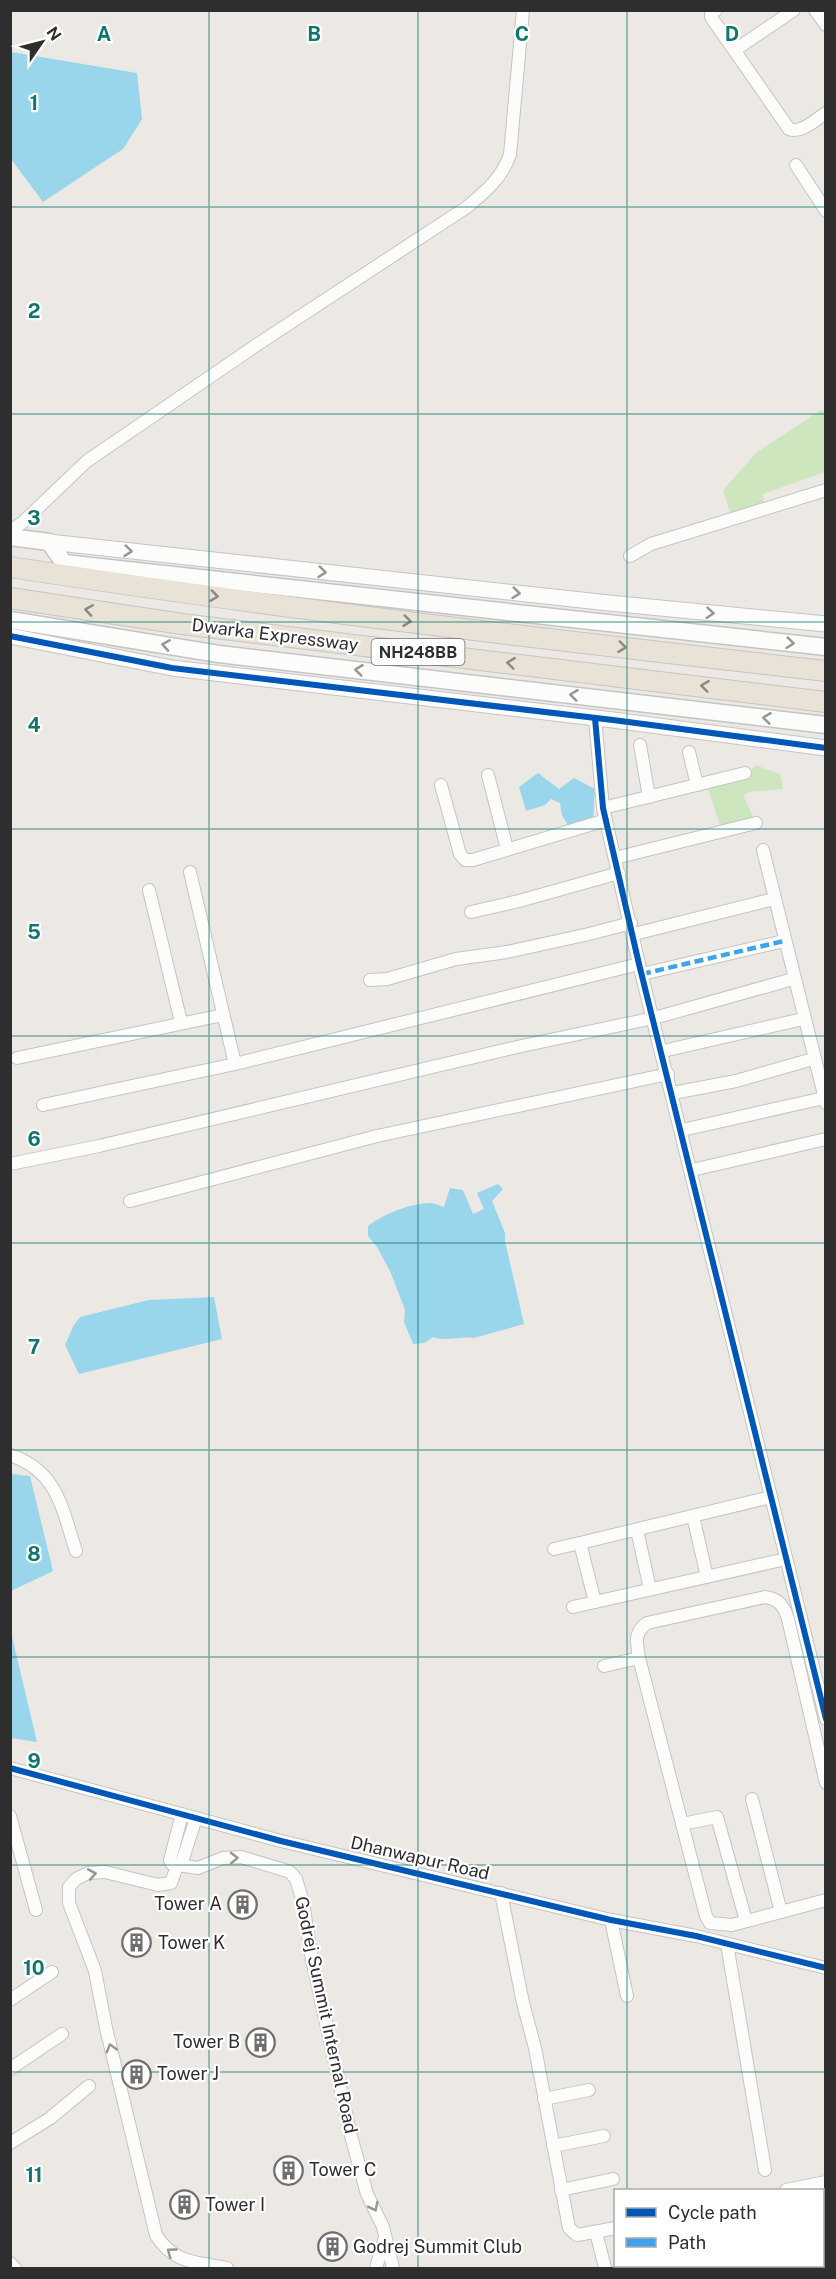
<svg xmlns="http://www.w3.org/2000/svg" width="836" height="2279" font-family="'Public Sans',sans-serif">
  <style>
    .green { fill: #cee6be }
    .water { fill: #99d6ec }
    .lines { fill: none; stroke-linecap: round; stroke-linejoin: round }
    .minor-casing { stroke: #c5c4c5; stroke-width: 14 }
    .tertiary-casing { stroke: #c5c4c5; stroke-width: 17 }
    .secondary-casing { stroke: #c5c4c5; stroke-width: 19 }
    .trunk-casing { stroke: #c6c5c4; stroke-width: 22 }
    .minor { stroke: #fcfcfb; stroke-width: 12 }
    .tertiary { stroke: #fcfcfb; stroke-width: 15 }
    .secondary { stroke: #fcfcfb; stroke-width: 16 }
    .trunk { stroke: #e9e2d6; stroke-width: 20 }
    .quiet { stroke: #3ea3eb; stroke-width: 4.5; stroke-dasharray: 9 4.5; stroke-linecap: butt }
    .cycleway-casing { stroke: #fff; stroke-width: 10 }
    .cycleway { stroke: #0057b8; stroke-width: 6 }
    .oneway { stroke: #959594 }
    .oneway2 { stroke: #8c8882 }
    .grid { fill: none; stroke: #0f766e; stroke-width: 1.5; stroke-opacity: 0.55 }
    .labels { text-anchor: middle; stroke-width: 4.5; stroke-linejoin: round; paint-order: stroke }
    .shield { fill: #fff; stroke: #6d6d6d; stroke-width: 1.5 }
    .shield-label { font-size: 16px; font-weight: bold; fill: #2e2e2e }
    .street-label { font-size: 18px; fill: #2e2e2e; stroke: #fff }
    .poi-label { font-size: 18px; fill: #2e2e2e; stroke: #fff; text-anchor: start }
    .grid-label { font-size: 20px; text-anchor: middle; font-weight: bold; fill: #0f766e; stroke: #fff; stroke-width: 4.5; stroke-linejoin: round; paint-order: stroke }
  </style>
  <rect width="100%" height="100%" fill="#ece8e4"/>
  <g class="green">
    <path d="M 821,410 L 825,412 L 825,472 L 763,494 L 764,506 L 730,513 L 723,490 L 757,452 Z"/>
    <path d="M 755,765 L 780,774 L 783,789 L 750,792 L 743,795 L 759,829 L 723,834 L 708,789 L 713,783 L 749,775 Z"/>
  </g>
  <g class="water">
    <path d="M 11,52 L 137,73 L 142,119 L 123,149 L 43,202 L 11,159 Z"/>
    <path d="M 538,773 L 559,789 L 574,778 L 595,789 L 593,822 L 569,827 L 562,815 L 560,803 L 551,799 L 545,805 L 526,811 L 519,787 Z"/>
    <path d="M 498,1184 L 503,1189 L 492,1201 L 505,1233 L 505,1241 L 524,1324 L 474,1338 C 460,1336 447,1342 433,1337 L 424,1343 L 413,1344 L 404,1322 L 405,1310 L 390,1271 L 377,1247 L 368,1236 L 368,1226 C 384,1214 410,1203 431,1203 C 435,1203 440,1206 444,1207 L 450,1188 L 463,1190 L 473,1214 L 484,1209 L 477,1193 Z"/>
    <path d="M 214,1297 L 222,1339 L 79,1374 L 65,1345 L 74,1325 L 80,1317 L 149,1300 Z"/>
    <path d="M 11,1474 L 30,1476 L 53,1571 L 11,1591 Z"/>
    <path d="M 10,1632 L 11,1632 L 37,1742 L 11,1738 Z"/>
  </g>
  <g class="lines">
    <defs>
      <g id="minor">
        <path d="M 716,10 L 711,14 L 711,17 L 789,129 C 801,134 815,120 826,113"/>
        <path d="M 815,10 L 826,25"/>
        <path d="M 735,50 L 794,10"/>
        <path d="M 796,165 L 826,211"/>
        <path d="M 10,531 L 22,523 L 87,461 L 258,344 L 467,207 C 486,191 501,179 510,155 L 523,10"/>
        <path d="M 630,556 L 651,544 L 826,490"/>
        <path d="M 595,718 L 603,808 L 639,964 L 826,1719"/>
        <path d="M 640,745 L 649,797"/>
        <path d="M 689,752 L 697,785"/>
        <path d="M 488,775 L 507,849"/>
        <path d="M 441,785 L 460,854 L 465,860 L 473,860 L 606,820"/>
        <path d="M 603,808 L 745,773"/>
        <path d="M 763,850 L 826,1103"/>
        <path d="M 615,858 L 756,823"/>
        <path d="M 190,872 L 235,1064"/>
        <path d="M 149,890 L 181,1022"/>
        <path d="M 471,912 L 519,901 L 619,873"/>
        <path d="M 634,934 L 774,899"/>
        <path d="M 642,974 L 784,941"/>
        <path d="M 370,980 L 387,979 L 456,959 L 507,952 L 589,934 L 631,923"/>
        <path d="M 663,1051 L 803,1019"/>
        <path d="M 17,1058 L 223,1015"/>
        <path d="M 673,1093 L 736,1081 L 813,1059"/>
        <path d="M 43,1105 L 235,1064 L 639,964"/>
        <path d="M 682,1130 L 824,1098"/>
        <path d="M 10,1164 L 99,1146 L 517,1047 L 654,1018 L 793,979"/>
        <path d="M 692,1170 L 826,1139"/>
        <path d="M 130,1201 L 377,1136 L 668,1074"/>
        <path d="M 10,1455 C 58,1471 62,1509 76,1551"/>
        <path d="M 771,1497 L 580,1543 L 595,1602 L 786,1559"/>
        <path d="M 693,1516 L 707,1577"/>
        <path d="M 637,1530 L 650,1589"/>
        <path d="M 554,1549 L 580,1543"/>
        <path d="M 573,1607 L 595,1602"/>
        <path d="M 639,1658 C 637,1643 633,1633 647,1623 L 765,1597 C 779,1599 784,1606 788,1619 L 826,1783"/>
        <path d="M 604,1666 L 639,1658 L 706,1916 L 710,1923 L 732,1925 L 826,1900"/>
        <path d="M 10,1768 L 281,1841 L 611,1920 L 696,1936 L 826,1968"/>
        <path d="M 752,1799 L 781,1912"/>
        <path d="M 182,1814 L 170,1860 L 172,1864 L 198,1868 L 223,1858 L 241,1857 L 281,1869 L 290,1872 L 296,1879 L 303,1902 L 311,1955 L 351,2136 L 367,2194 L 383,2227 L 393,2268"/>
        <path d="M 10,1816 L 36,1910"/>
        <path d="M 196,1818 L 182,1862 L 177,1866 L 171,1883 L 158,1885 L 105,1872 L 88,1873 L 76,1879 L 69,1887 L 69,1903 L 95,1971 L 106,2028 L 156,2235 C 174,2264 196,2262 227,2268"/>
        <path d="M 682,1824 L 717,1817 L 746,1921"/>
        <path d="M 501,1893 L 523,2003 L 535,2048 L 569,2228 L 577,2235 L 616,2228"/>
        <path d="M 611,1920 L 627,1996"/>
        <path d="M 727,1944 L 765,2170"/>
        <path d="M 10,2000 L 52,1972"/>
        <path d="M 10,2069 L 62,2034"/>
        <path d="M 544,2099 L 589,2090"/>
        <path d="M 10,2143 L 49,2119 L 89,2086"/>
        <path d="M 553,2146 L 604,2136"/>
        <path d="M 561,2190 L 613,2179"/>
        <path d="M 786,2190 L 826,2182"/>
        <path d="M 596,2232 L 605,2268"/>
        <path d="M 822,2232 L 826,2232"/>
        <path d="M 10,2263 L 15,2268"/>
        <path d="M 633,2266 L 633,2268"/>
        <path d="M 676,2266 L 677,2268"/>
        <path d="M 712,2266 L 713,2268"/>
        <path d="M 758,2266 L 758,2268"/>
        <path d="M 376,2268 L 385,2237"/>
      </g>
      <g id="tertiary">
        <path d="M 49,542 L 609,603 L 826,624"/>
        <path d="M 10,636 L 172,668 L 613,720 L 826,748"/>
      </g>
      <g id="secondary">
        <path d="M 10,537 L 49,542 L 64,563 L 826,647"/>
        <path d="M 10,620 L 219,654 L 826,725"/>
      </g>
      <g id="trunk">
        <path d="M 10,567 C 281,609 553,640 826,671"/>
        <path d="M 10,598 L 182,624 L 826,702"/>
      </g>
    </defs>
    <use href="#minor" class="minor-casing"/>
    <use href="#tertiary" class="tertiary-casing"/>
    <use href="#secondary" class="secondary-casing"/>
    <use href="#trunk" class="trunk-casing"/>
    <use href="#minor" class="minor"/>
    <use href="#tertiary" class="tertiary"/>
    <use href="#secondary" class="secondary"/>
    <use href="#trunk" class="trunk"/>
    <path class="quiet" d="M 642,974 L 784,941"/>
    <defs>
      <g id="cycleway">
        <path d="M 10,636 L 172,668 L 613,720 L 826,748"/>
        <path d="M 595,718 L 603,808 L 639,964 L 826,1719"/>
        <path d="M 10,1768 L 281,1841 L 611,1920 L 696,1936 L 826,1968"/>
      </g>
    </defs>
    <use href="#cycleway" class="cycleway-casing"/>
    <use href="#cycleway" class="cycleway"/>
  </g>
  <defs><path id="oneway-chevron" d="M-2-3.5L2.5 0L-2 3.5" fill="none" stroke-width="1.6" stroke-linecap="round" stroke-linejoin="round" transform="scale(1.5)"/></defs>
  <g class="oneway">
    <use href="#oneway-chevron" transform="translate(128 551) rotate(6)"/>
    <use href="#oneway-chevron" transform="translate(322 572) rotate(6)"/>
    <use href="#oneway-chevron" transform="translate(516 593) rotate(6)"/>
    <use href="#oneway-chevron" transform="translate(710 613) rotate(5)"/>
    <use href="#oneway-chevron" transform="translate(790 643) rotate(6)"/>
    <use href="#oneway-chevron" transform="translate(166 645) rotate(-171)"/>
    <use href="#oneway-chevron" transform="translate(359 670) rotate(-173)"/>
    <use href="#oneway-chevron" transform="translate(574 695) rotate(-173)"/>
    <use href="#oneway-chevron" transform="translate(767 718) rotate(-173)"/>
    <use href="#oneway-chevron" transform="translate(234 1858) rotate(-1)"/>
    <use href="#oneway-chevron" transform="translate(92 1874) rotate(-10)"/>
    <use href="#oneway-chevron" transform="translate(111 2048) rotate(-105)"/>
    <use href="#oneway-chevron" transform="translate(374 2207) rotate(63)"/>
    <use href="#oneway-chevron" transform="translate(171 2252) rotate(-144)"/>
  </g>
  <g class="oneway2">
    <use href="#oneway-chevron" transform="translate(214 596) rotate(7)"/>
    <use href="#oneway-chevron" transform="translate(89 610) rotate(-171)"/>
    <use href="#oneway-chevron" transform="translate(407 621) rotate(7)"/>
    <use href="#oneway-chevron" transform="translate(622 647) rotate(7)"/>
    <use href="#oneway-chevron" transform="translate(511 663) rotate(-173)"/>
    <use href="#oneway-chevron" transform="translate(705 686) rotate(-173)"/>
  </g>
  <path class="grid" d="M 209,10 L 209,2268M 418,10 L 418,2268M 627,10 L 627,2190M 10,207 L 826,207M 10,414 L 826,414M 10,622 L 826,622M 10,829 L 826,829M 10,1036 L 826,1036M 10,1243 L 826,1243M 10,1450 L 826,1450M 10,1657 L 826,1657M 10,1865 L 826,1865M 10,2072 L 826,2072M 627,2266 L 627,2268"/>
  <defs>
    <symbol id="building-ring" viewBox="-11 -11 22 22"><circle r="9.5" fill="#fff" stroke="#706f6e" stroke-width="1.5"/><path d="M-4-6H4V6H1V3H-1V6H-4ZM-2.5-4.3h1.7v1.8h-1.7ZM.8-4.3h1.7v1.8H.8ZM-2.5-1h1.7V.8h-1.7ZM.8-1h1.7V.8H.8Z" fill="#706f6e"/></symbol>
  </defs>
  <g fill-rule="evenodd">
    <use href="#building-ring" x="226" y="1888" width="33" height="33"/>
    <use href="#building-ring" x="120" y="1926" width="33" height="33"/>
    <use href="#building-ring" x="244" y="2026" width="33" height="33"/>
    <use href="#building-ring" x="120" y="2058" width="33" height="33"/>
    <use href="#building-ring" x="272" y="2154" width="33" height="33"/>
    <use href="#building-ring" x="168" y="2188" width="33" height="33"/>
    <use href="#building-ring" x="316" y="2230" width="33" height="33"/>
  </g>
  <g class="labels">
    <rect class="shield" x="371.5" y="639" width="93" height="26" rx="4.5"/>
    <g class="shield-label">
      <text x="418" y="658">NH248BB</text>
    </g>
    <g class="street-label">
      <text transform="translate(275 635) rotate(7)" y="6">Dwarka Expressway</text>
      <text transform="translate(420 1858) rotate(13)" y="6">Dhanwapur Road</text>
      <text transform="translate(326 2015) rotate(78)" y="6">Godrej Summit Internal Road</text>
    </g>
    <g class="poi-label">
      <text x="222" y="1910" text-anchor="end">Tower A</text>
      <text x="158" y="1949">Tower K</text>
      <text x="240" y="2048" text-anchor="end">Tower B</text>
      <text x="157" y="2080">Tower J</text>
      <text x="309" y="2176">Tower C</text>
      <text x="205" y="2211">Tower I</text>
      <text x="353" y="2253">Godrej Summit Club</text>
    </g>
  </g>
  <g class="grid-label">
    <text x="104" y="41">A</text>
    <text x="314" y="41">B</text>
    <text x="522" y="41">C</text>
    <text x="732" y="41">D</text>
    <text x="34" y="110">1</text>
    <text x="34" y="318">2</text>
    <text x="34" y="525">3</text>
    <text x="34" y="732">4</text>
    <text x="34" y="939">5</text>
    <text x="34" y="1146">6</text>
    <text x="34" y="1354">7</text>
    <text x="34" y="1561">8</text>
    <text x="34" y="1768">9</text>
    <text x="34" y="1975">10</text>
    <text x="34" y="2182">11</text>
  </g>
  <rect width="836" height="2279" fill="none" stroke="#2e2e2e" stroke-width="24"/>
  <rect x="614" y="2189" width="210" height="78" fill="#ffffff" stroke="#ababab" stroke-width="1.5"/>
  <rect x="626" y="2208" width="30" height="9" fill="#0057b8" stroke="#ababab" stroke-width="1.5"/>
  <text x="668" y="2219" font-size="18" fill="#2e2e2e">Cycle path</text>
  <rect x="626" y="2238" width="30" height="9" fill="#3ea3eb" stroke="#ababab" stroke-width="1.5"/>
  <text x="668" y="2249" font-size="18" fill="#2e2e2e">Path</text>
  <g transform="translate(42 42) rotate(55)" stroke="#ffffff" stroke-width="4.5" paint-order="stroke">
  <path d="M0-4.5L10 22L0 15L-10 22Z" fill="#2e2e2e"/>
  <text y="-9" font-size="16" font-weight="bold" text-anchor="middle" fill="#2e2e2e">N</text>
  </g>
</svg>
